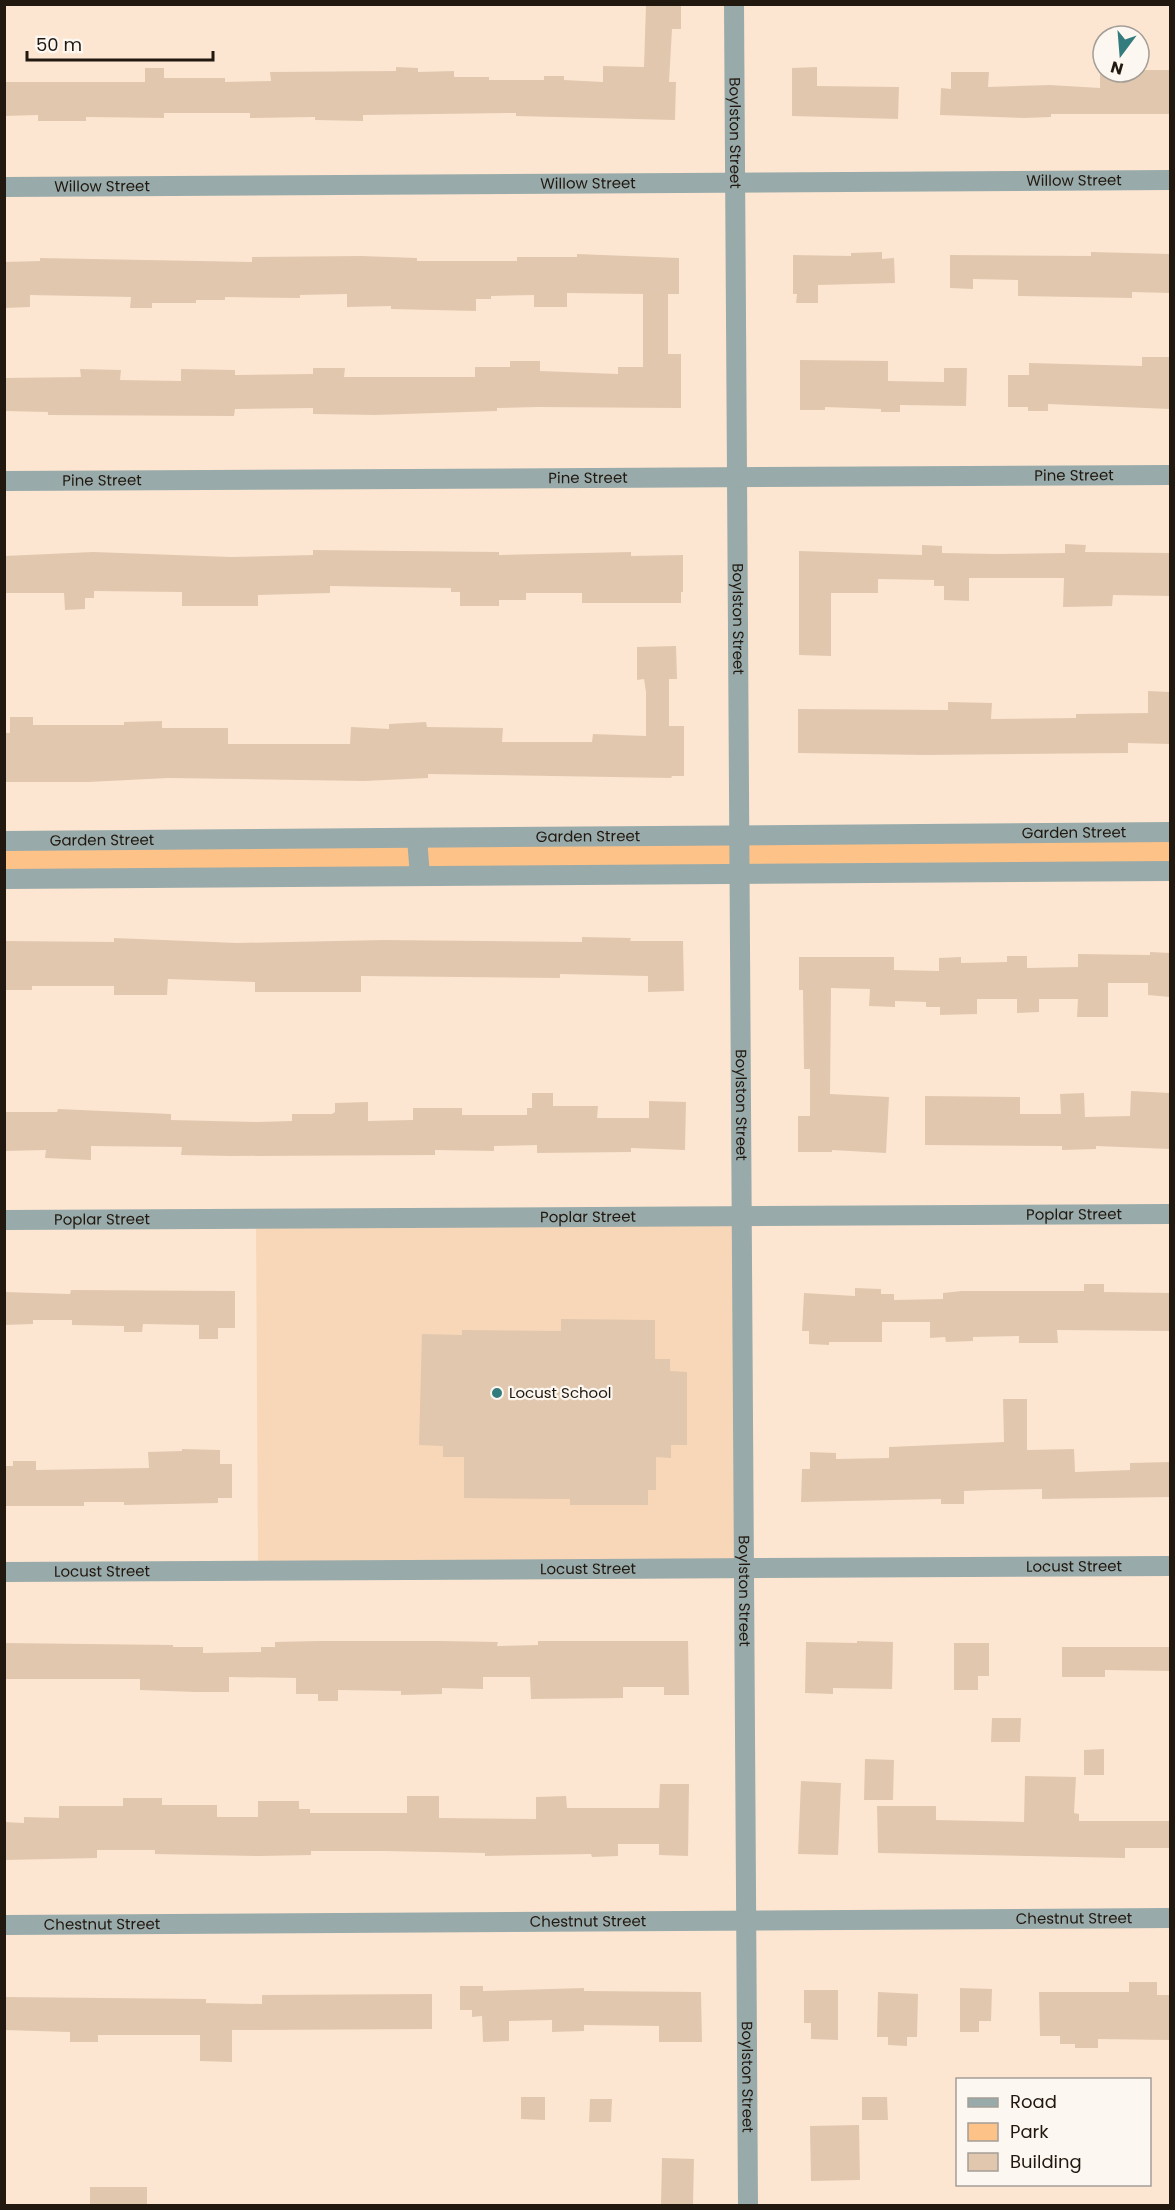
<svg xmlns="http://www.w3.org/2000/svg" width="1175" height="2210" font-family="Poppins,sans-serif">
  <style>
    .built { fill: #f8d7b8 }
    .green { fill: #fcc288 }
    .building { fill: #e1c7ae }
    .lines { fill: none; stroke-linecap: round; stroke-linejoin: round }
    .minor { stroke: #98aaaa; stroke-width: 20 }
    .poi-dot { fill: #337c7d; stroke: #fcf7f1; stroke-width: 2 }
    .labels { text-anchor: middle; stroke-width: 4.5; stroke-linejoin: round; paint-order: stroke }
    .street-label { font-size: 15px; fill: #21180f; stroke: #fcf7f1 }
    .poi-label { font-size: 15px; fill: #21180f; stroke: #fcf7f1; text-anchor: start }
  </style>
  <rect width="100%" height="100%" fill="#fce6d2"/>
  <path class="built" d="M 735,1223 L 737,1561 L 258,1564 L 256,1225 Z"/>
  <path class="green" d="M 1170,836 L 1170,867 L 5,875 L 4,841 Z"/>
  <g class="building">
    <path d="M 646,4 L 681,4 L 681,29 L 672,29 L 669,82 L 676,82 L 675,120 L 516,116 L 516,113 L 363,115 L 363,121 L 315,120 L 315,117 L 250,118 L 250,113 L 164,113 L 164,118 L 86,117 L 86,121 L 38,121 L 38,115 L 4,116 L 4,82 L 145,82 L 145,68 L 164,68 L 164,78 L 225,78 L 225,82 L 271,81 L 270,72 L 396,71 L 396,67 L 418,68 L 418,72 L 454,71 L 454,77 L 489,77 L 489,80 L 544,80 L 544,76 L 564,76 L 564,80 L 603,82 L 603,66 L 644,67 Z"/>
    <path d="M 817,67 L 817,86 L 899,87 L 898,119 L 792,116 L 792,68 Z"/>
    <path d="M 1144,70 L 1170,70 L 1170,114 L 1051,114 L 1051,117 L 1024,118 L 940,115 L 941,88 L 951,89 L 951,72 L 989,72 L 988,87 L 1050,85 L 1100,88 L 1100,72 Z"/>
    <path d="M 882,252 L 882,259 L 894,258 L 895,283 L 818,285 L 818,303 L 796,303 L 797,294 L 793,294 L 793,255 L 851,256 L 851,253 Z"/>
    <path d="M 1091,252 L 1170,254 L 1170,293 L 1132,292 L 1132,298 L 1018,296 L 1018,280 L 973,279 L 973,289 L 950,288 L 950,255 L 1091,256 Z"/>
    <path d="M 577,254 L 679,258 L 679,294 L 668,294 L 668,354 L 681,354 L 681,408 L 538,407 L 497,408 L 497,411 L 375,415 L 313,414 L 313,408 L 235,409 L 234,416 L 48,415 L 48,412 L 4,411 L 4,378 L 81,377 L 80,369 L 121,370 L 120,380 L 181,381 L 181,369 L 235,370 L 235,375 L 313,374 L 313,368 L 345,368 L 344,377 L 475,377 L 475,367 L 510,367 L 510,361 L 540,361 L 540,371 L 618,374 L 618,367 L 643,367 L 643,294 L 567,293 L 567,307 L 534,307 L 534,295 L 491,296 L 491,299 L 476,299 L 476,311 L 391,309 L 391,306 L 347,307 L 347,294 L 300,295 L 300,298 L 225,297 L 225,300 L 196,300 L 196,303 L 152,303 L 152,308 L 130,308 L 131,297 L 30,295 L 30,307 L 4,308 L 4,262 L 40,261 L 40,258 L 252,262 L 252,257 L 361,256 L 417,258 L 417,261 L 517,261 L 517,257 L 577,257 Z"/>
    <path d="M 1142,357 L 1170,357 L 1170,409 L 1048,404 L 1048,411 L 1028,411 L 1028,407 L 1008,407 L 1008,375 L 1029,375 L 1029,363 L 1142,366 Z"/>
    <path d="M 800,360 L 888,361 L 888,381 L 944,382 L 944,368 L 967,368 L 966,406 L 900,405 L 900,412 L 881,412 L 881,409 L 825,407 L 825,410 L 800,410 Z"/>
    <path d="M 1065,544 L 1086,545 L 1085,552 L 1170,553 L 1170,596 L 1113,595 L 1112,606 L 1063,607 L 1064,578 L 969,578 L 969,601 L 944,600 L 944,586 L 934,586 L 934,580 L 878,579 L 878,593 L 831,593 L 831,656 L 799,655 L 799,551 L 922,555 L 922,545 L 942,546 L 942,553 L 996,554 L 1065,553 Z"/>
    <path d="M 313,550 L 499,552 L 499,555 L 631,552 L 631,556 L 683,555 L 683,592 L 681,592 L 681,603 L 582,603 L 582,593 L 526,593 L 526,600 L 499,600 L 499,606 L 460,606 L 460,592 L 451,592 L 451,588 L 330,586 L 330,593 L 258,595 L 258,606 L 182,606 L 182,592 L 94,591 L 94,598 L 85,598 L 85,609 L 65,610 L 64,593 L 4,593 L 4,556 L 93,552 L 231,557 L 313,555 Z"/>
    <path d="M 676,646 L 677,679 L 669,679 L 669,726 L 684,726 L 684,776 L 672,776 L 671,778 L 428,774 L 428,778 L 364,781 L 168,778 L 88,782 L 4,782 L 4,733 L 10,733 L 10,717 L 33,717 L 33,725 L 124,725 L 124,722 L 162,721 L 162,728 L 228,728 L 228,744 L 350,744 L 351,727 L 389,729 L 389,724 L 426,722 L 427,727 L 503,728 L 502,742 L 592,742 L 593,734 L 646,736 L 646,692 L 644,679 L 637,680 L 637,647 Z"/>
    <path d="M 1148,691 L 1170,692 L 1170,744 L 1128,743 L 1128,753 L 925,755 L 798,753 L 798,709 L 948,710 L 948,702 L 992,703 L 991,719 L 1076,718 L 1076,714 L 1148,713 Z"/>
    <path d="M 582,937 L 631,938 L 630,941 L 683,941 L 684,991 L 648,992 L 648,976 L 560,974 L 560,978 L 361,976 L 361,992 L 255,992 L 255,982 L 168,979 L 167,995 L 114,995 L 114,986 L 32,986 L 32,990 L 4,990 L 4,941 L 114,942 L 114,938 L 237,943 L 384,940 L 582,942 Z"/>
    <path d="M 1150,952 L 1170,953 L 1170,997 L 1148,995 L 1148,983 L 1108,983 L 1108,1017 L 1077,1017 L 1078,999 L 1039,999 L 1039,1012 L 1017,1013 L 1017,999 L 977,999 L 977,1014 L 940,1015 L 940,1007 L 926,1007 L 926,1002 L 895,1001 L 895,1007 L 869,1006 L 870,989 L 831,988 L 830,1094 L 889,1097 L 886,1153 L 832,1150 L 832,1152 L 798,1152 L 798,1116 L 810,1116 L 810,1069 L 804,1069 L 803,990 L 799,990 L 799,957 L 894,957 L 894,970 L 939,971 L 939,958 L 961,957 L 961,963 L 1007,962 L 1007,956 L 1027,956 L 1027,968 L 1078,967 L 1078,954 L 1150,955 Z"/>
    <path d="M 1131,1091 L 1170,1093 L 1170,1149 L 1096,1146 L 1096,1149 L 1062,1150 L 1062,1146 L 925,1145 L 925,1096 L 1020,1097 L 1020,1114 L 1061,1114 L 1060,1094 L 1084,1093 L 1085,1117 L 1130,1116 Z"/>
    <path d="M 532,1093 L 553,1093 L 553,1106 L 598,1106 L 597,1118 L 649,1118 L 649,1101 L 686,1102 L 685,1150 L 631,1148 L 631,1152 L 537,1153 L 537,1145 L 494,1146 L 494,1151 L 435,1150 L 435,1155 L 230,1156 L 181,1155 L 182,1147 L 91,1146 L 91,1160 L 45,1158 L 46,1150 L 4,1151 L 4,1112 L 57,1112 L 58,1109 L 171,1114 L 171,1120 L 257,1122 L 292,1121 L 292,1114 L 332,1114 L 335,1112 L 335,1103 L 368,1102 L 368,1121 L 413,1120 L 413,1108 L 462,1108 L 462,1115 L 527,1115 L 527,1108 L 532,1108 Z"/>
    <path d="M 1084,1284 L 1104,1284 L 1104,1292 L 1170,1293 L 1170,1331 L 1057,1330 L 1058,1343 L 1019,1343 L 1019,1336 L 973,1337 L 973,1341 L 946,1342 L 945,1337 L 930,1338 L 930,1322 L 882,1322 L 882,1342 L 829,1342 L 829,1345 L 809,1344 L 809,1331 L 802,1331 L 804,1293 L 855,1296 L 855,1288 L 881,1289 L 881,1294 L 894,1294 L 894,1300 L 943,1299 L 943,1293 L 962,1291 L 1084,1291 Z"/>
    <path d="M 71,1290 L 235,1291 L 235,1328 L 218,1328 L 218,1339 L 199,1339 L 199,1325 L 143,1324 L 142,1332 L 124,1332 L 124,1326 L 72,1325 L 72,1320 L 33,1320 L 33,1324 L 4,1325 L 4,1292 L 70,1294 Z"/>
    <path d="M 561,1319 L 655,1320 L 655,1359 L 670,1359 L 670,1371 L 687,1372 L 687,1445 L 671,1445 L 671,1458 L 656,1457 L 656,1490 L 648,1490 L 648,1505 L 570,1505 L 570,1499 L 464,1498 L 464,1457 L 443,1457 L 443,1446 L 419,1445 L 422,1334 L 462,1335 L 462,1330 L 561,1331 Z"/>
    <path d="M 1003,1399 L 1027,1399 L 1027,1450 L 1074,1449 L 1075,1472 L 1130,1470 L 1130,1463 L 1170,1462 L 1170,1497 L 1042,1499 L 1042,1489 L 992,1490 L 964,1491 L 964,1504 L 941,1504 L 941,1499 L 801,1502 L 802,1469 L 810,1469 L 810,1452 L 836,1453 L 836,1459 L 889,1458 L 889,1447 L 1004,1442 Z"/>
    <path d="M 182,1449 L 220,1450 L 220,1464 L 232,1464 L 232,1498 L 218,1498 L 218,1503 L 124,1505 L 124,1502 L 84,1502 L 84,1506 L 4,1506 L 4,1466 L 13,1466 L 13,1461 L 36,1461 L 36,1470 L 149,1468 L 148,1452 L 182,1451 Z"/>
    <path d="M 318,1641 L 441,1641 L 498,1642 L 497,1646 L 538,1645 L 538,1641 L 688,1641 L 689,1695 L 664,1695 L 664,1687 L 623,1687 L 623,1698 L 531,1699 L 530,1677 L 483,1677 L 483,1689 L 442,1688 L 442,1694 L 401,1695 L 401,1691 L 338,1690 L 338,1701 L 318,1701 L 318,1694 L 296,1694 L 296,1678 L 229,1677 L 229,1692 L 196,1692 L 140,1690 L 140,1679 L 4,1679 L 4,1643 L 173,1645 L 173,1647 L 203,1647 L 203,1653 L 261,1652 L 261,1647 L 275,1647 L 275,1642 Z"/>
    <path d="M 857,1641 L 893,1642 L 892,1689 L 833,1688 L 833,1694 L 805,1693 L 806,1642 L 857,1643 Z"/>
    <path d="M 954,1643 L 989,1643 L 989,1676 L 978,1676 L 978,1690 L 954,1690 Z"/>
    <path d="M 1062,1647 L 1170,1647 L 1170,1671 L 1105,1670 L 1105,1677 L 1062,1677 Z"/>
    <path d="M 992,1718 L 1021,1718 L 1020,1742 L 991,1742 Z"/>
    <path d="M 1104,1749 L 1104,1775 L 1084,1775 L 1084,1750 Z"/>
    <path d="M 865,1759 L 894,1760 L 893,1800 L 864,1800 Z"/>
    <path d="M 1025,1776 L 1076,1777 L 1074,1813 L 1079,1814 L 1079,1821 L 1170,1821 L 1170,1848 L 1125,1848 L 1125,1858 L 878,1853 L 877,1806 L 936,1806 L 936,1820 L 1024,1822 Z"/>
    <path d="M 801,1781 L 841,1783 L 838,1855 L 798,1854 Z"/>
    <path d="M 660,1784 L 689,1784 L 688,1856 L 659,1855 L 659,1844 L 618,1844 L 618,1856 L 592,1857 L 591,1854 L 485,1856 L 485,1853 L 385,1851 L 311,1851 L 311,1855 L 259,1856 L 155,1854 L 155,1850 L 97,1850 L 97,1858 L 4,1860 L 4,1822 L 24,1823 L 24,1817 L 59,1818 L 59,1806 L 123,1806 L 123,1798 L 162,1798 L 162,1805 L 217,1805 L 217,1817 L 258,1817 L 258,1801 L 299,1801 L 299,1809 L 310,1809 L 310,1813 L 407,1813 L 407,1796 L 439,1796 L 439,1818 L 536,1819 L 536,1797 L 566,1796 L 567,1808 L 659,1808 Z"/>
    <path d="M 1129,1982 L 1157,1982 L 1157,1995 L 1170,1995 L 1170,2040 L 1098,2039 L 1098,2048 L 1075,2048 L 1075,2044 L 1060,2044 L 1060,2036 L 1040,2036 L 1039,1992 L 1129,1992 Z"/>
    <path d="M 460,1986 L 483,1986 L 483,1991 L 584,1988 L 584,1991 L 701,1992 L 702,2042 L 659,2042 L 659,2026 L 584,2025 L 584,2031 L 552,2032 L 552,2020 L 509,2021 L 509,2041 L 483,2042 L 482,2016 L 472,2017 L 472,2010 L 460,2010 Z"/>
    <path d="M 960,1988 L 992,1989 L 991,2021 L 979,2021 L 979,2032 L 960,2032 Z"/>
    <path d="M 804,1990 L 838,1990 L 838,2040 L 811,2039 L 811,2023 L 804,2023 Z"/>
    <path d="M 878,1992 L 918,1994 L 917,2037 L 907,2037 L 907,2046 L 888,2045 L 888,2037 L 877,2037 Z"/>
    <path d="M 432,1994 L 432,2029 L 232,2030 L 232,2062 L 200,2061 L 200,2035 L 98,2035 L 98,2042 L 70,2042 L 70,2032 L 4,2030 L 4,1997 L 206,1999 L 206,2003 L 262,2004 L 262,1995 Z"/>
    <path d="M 521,2097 L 545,2097 L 545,2120 L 521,2119 Z"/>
    <path d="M 862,2097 L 887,2097 L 888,2120 L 862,2120 Z"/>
    <path d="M 590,2099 L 612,2099 L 611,2122 L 589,2122 Z"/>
    <path d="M 859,2125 L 860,2180 L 811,2181 L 810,2126 Z"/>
    <path d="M 662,2158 L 694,2159 L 693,2205 L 661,2205 Z"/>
    <rect x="90" y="2187" width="57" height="18"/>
  </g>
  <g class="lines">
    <g class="minor">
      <path id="s1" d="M 734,4 L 748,2206"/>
      <path id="s2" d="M 4,187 L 1170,180"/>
      <path id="s3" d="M 4,481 L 1170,475"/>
      <path d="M 417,838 L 420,876"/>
      <path id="s4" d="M 4,841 L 1170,832"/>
      <path d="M 4,879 L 1170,871"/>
      <path id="s5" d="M 4,1220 L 1170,1214"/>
      <path id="s6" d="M 4,1572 L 1170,1566"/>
      <path id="s7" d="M 4,1925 L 1170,1918"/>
    </g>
  </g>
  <circle class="poi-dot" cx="497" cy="1393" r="6"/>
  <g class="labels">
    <g class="street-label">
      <text dy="5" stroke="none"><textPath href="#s1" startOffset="129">Boylston Street</textPath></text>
      <text dy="5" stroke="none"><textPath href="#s2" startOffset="1070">Willow Street</textPath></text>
      <text dy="5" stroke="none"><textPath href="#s2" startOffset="584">Willow Street</textPath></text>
      <text dy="5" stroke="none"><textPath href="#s2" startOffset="98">Willow Street</textPath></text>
      <text dy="5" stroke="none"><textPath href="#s3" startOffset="1070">Pine Street</textPath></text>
      <text dy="5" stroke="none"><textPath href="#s3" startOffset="584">Pine Street</textPath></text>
      <text dy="5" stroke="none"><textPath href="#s3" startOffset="98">Pine Street</textPath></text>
      <text dy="5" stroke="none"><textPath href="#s1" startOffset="615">Boylston Street</textPath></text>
      <text dy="5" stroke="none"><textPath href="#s4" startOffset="1070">Garden Street</textPath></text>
      <text dy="5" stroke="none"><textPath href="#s4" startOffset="584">Garden Street</textPath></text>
      <text dy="5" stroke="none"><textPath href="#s4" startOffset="98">Garden Street</textPath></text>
      <text dy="5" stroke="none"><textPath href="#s1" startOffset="1101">Boylston Street</textPath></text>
      <text dy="5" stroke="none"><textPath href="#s5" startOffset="1070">Poplar Street</textPath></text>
      <text dy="5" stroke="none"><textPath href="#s5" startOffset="584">Poplar Street</textPath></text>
      <text dy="5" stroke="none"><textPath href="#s5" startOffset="98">Poplar Street</textPath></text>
      <text dy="5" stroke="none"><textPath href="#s6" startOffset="1070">Locust Street</textPath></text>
      <text dy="5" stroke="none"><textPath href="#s6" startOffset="584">Locust Street</textPath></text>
      <text dy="5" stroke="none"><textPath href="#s6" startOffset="98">Locust Street</textPath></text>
      <text dy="5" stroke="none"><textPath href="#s1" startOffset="1587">Boylston Street</textPath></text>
      <text dy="5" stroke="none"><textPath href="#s7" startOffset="1070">Chestnut Street</textPath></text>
      <text dy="5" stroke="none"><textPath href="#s7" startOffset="584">Chestnut Street</textPath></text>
      <text dy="5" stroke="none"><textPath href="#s7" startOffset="98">Chestnut Street</textPath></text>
      <text dy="5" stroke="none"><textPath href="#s1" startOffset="2073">Boylston Street</textPath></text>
    </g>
    <g class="poi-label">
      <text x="509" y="1398">Locust School</text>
    </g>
  </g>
  <rect width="1175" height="2210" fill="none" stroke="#21180f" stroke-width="12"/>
  <rect x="956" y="2078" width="195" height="108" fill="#fcf7f1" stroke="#a49e97" stroke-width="1.5"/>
  <rect x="968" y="2098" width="30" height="9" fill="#98aaaa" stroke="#a49e97" stroke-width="1.5"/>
  <text x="1010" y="2108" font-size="18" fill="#21180f">Road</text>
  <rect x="968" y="2123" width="30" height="18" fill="#fcc288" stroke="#a49e97" stroke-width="1.5"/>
  <text x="1010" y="2138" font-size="18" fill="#21180f">Park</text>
  <rect x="968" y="2153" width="30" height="18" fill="#e1c7ae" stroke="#a49e97" stroke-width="1.5"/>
  <text x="1010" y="2168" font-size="18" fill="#21180f">Building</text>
  <g transform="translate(1121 54) rotate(196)"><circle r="28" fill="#fcf7f1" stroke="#a49e97" stroke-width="1.5"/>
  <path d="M0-4.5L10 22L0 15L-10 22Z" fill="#337c7d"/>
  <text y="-9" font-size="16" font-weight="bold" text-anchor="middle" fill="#21180f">N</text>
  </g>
  <path d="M27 51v9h186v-9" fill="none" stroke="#21180f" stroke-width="3"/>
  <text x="36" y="51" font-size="18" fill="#21180f" stroke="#fcf7f1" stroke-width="4.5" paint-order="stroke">50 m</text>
</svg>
